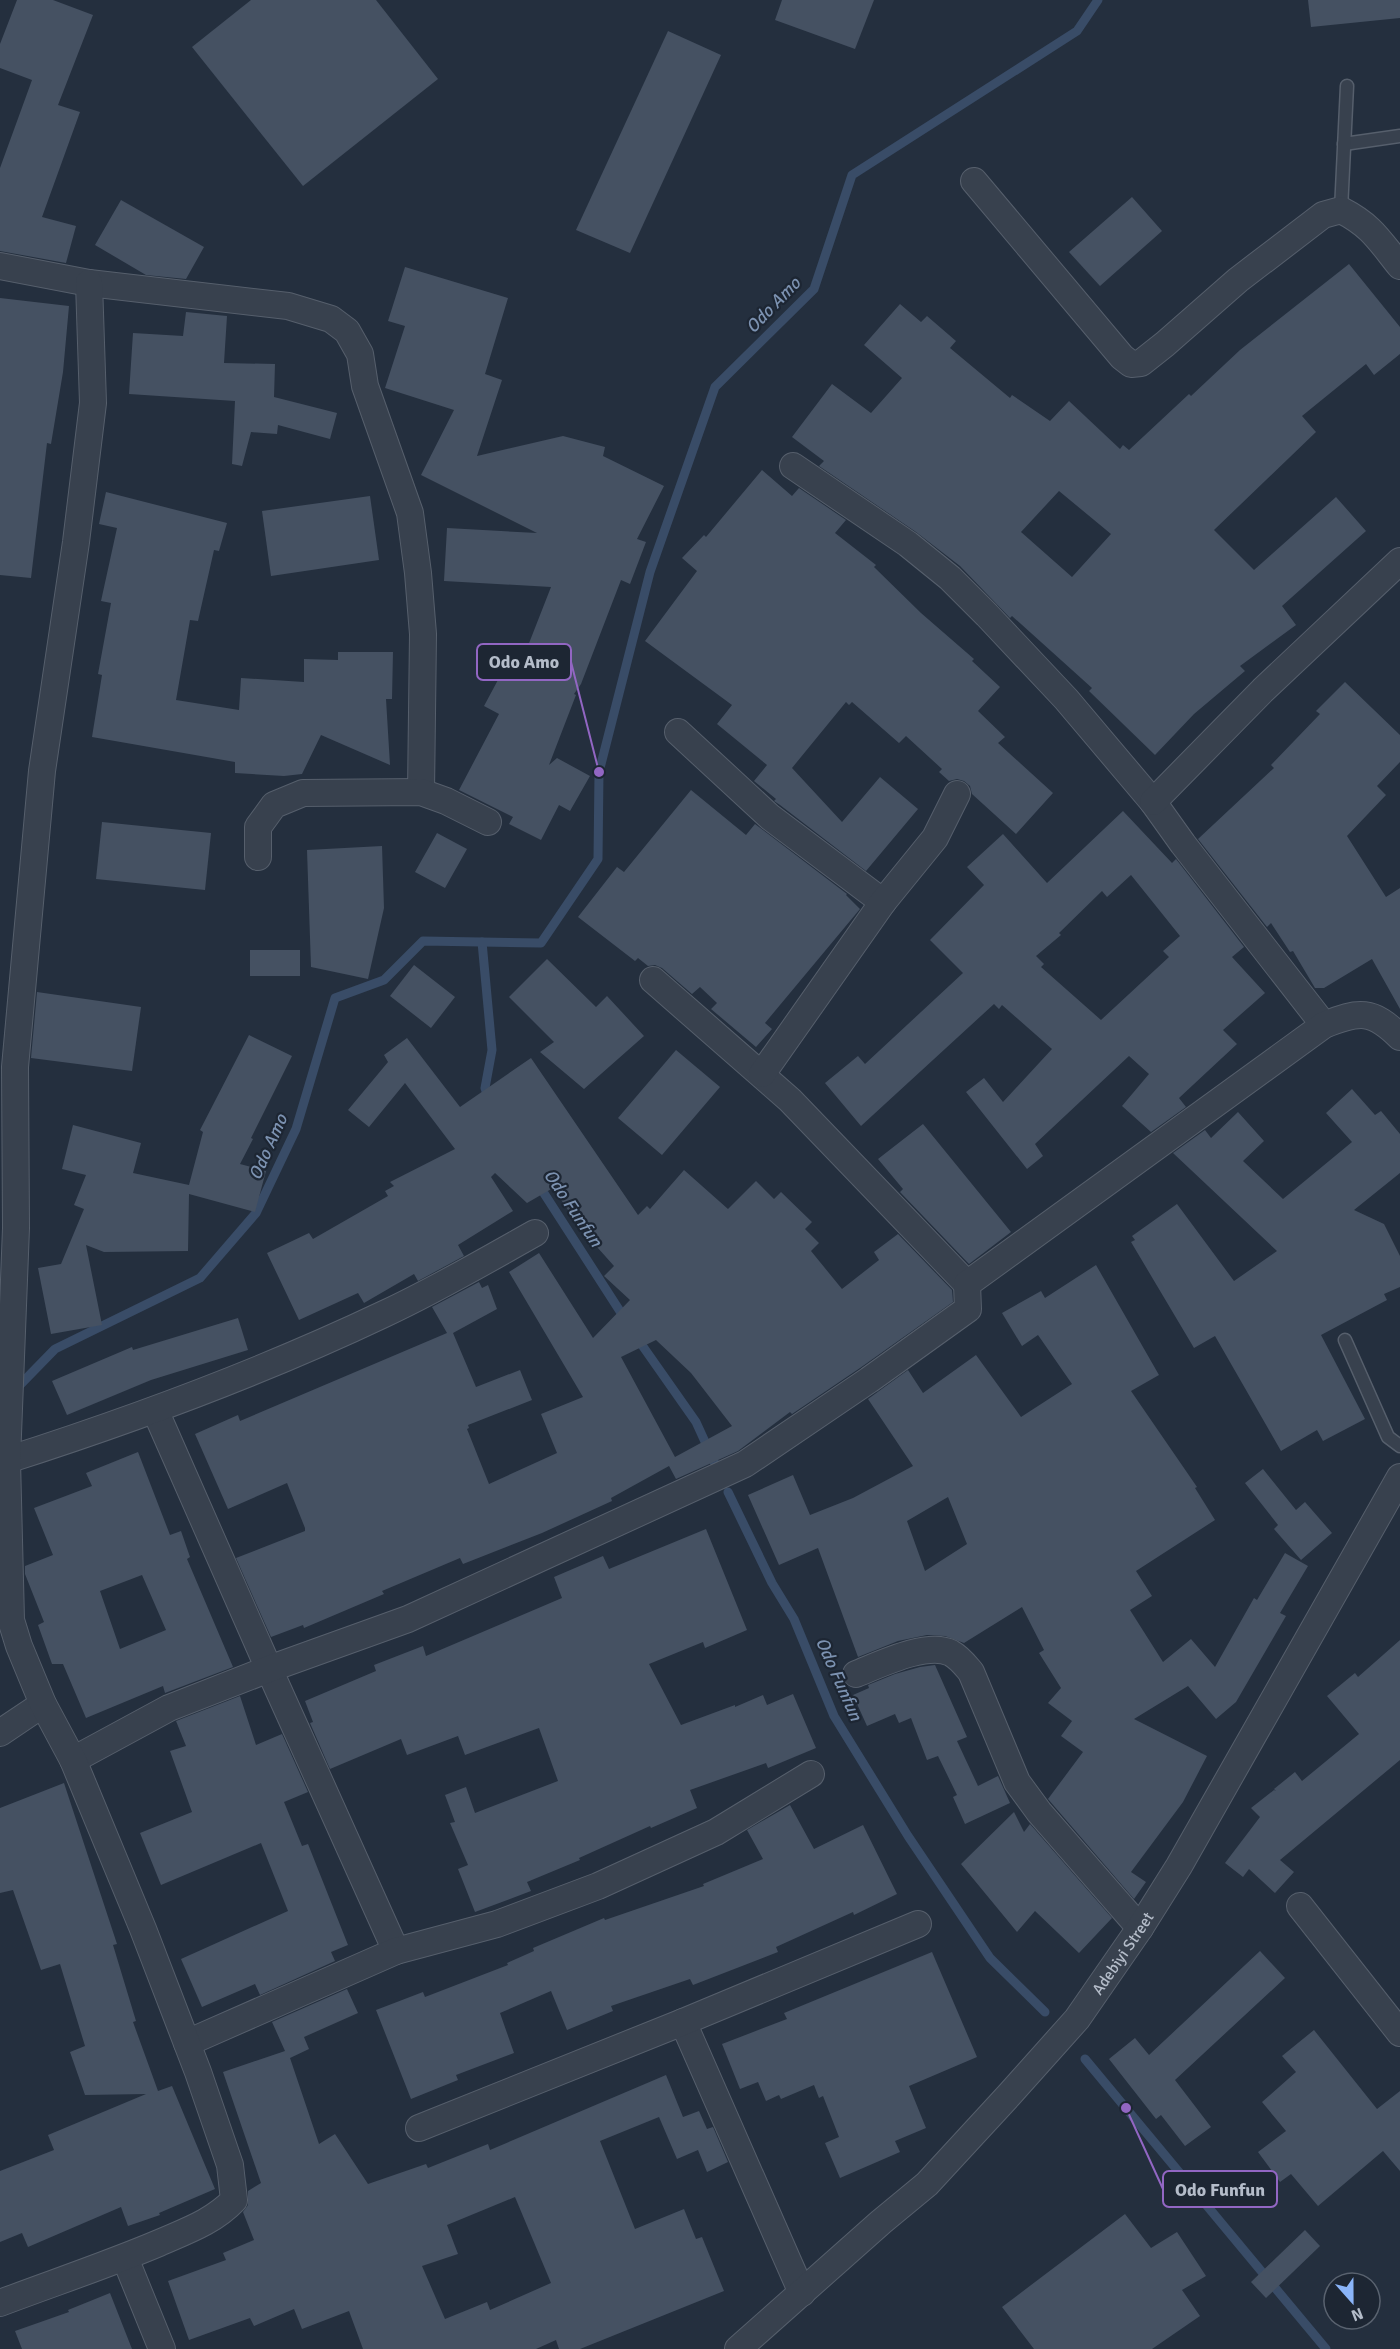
<svg xmlns="http://www.w3.org/2000/svg" width="1400" height="2349" font-family="Signika,sans-serif">
  <style>
    .lines { fill: none; stroke-linecap: round; stroke-linejoin: round }
    .stream { stroke: #394c67; stroke-width: 9 }
    .building { fill: #455162; fill-rule: evenodd }
    .lane-casing { stroke: #565f6c; stroke-width: 15 }
    .street-casing { stroke: #565f6c; stroke-width: 28 }
    .lane { stroke: #38414e; stroke-width: 12 }
    .street { stroke: #38414e; stroke-width: 26 }
    .labels { text-anchor: middle; stroke-width: 4.5; stroke-linejoin: round; paint-order: stroke }
    .street-label { font-size: 16px; fill: #b4bcc9; stroke: #1d2633 }
    .water-label { font-size: 18px; font-style: italic; fill: #7c92b1; stroke: #1d2633 }
    .leader { fill: none; stroke: #9266c3; stroke-width: 2 }
    .callout-dot { fill: #9266c3; stroke: #1d2633; stroke-width: 2 }
    .callout { fill: #1d2633; stroke: #9266c3; stroke-width: 2 }
    .callout-label { font-size: 18px; text-anchor: middle; font-weight: bold; fill: #b4bcc9 }
  </style>
  <rect width="100%" height="100%" fill="#242f3e"/>
  <g class="lines">
    <g class="stream">
      <path d="M 482,942 L 492,1050 L 485,1088 L 489,1100"/>
      <path d="M 538,1184 L 625,1319"/>
      <path d="M 637,1338 L 696,1422 L 717,1468"/>
      <path d="M 15,1390 L 55,1349 L 200,1278 L 256,1213 L 296,1129 L 335,998 L 384,980 L 423,941 L 541,943 L 598,859 L 599,772 L 650,572 L 715,387 L 814,289 L 852,175 L 1077,31 L 1098,0"/>
      <path d="M 728,1492 L 772,1583 L 794,1619 L 834,1716 L 908,1836 L 990,1958 L 1045,2012"/>
      <path d="M 1085,2059 L 1326,2349"/>
    </g>
  </g>
  <g class="building">
    <path d="M 17,0 L 53,0 L 93,15 L 58,105 L 80,112 L 42,217 L 76,226 L 66,263 L 0,251 L 0,168 L 32,80 L 0,68 L 0,44 Z"/>
    <path d="M 251,0 L 376,0 L 438,79 L 303,186 L 192,47 Z"/>
    <path d="M 782,0 L 874,0 L 855,49 L 775,20 Z"/>
    <path d="M 1308,0 L 1400,0 L 1400,18 L 1311,27 Z"/>
    <path d="M 668,31 L 721,55 L 630,253 L 576,230 Z"/>
    <path d="M 1132,197 L 1162,231 L 1100,286 L 1069,252 Z"/>
    <path d="M 121,200 L 204,247 L 186,279 L 146,275 L 95,245 Z"/>
    <path d="M 1349,264 L 1400,327 L 1400,354 L 1374,375 L 1366,364 L 1302,416 L 1316,432 L 1214,530 L 1254,570 L 1336,497 L 1366,531 L 1282,606 L 1296,625 L 1240,666 L 1245,671 L 1194,714 L 1155,755 L 1089,691 L 1092,688 L 1012,616 L 1010,618 L 960,566 L 916,532 L 819,466 L 824,461 L 792,437 L 832,384 L 871,413 L 902,378 L 864,345 L 900,304 L 921,322 L 927,316 L 956,341 L 950,348 L 1010,398 L 1012,395 L 1050,421 L 1069,401 L 1120,449 L 1123,445 L 1129,450 L 1189,394 L 1191,396 L 1240,350 ZM 1059,491 L 1111,534 L 1072,577 L 1021,532 Z"/>
    <path d="M 405,267 L 508,298 L 485,374 L 502,380 L 477,456 L 563,436 L 605,447 L 603,456 L 664,486 L 637,539 L 646,542 L 630,584 L 621,580 L 581,684 L 574,694 L 576,695 L 549,765 L 557,758 L 590,776 L 570,811 L 559,805 L 541,840 L 509,824 L 513,817 L 459,790 L 499,714 L 484,706 L 514,650 L 524,656 L 551,587 L 444,581 L 447,528 L 537,533 L 421,475 L 454,410 L 385,388 L 405,326 L 388,321 Z"/>
    <path d="M 0,298 L 69,306 L 63,372 L 51,444 L 47,443 L 31,578 L 0,575 Z"/>
    <path d="M 186,312 L 227,316 L 224,363 L 275,364 L 274,397 L 337,413 L 330,439 L 278,425 L 277,434 L 251,432 L 242,466 L 232,464 L 235,401 L 129,394 L 133,333 L 183,336 Z"/>
    <path d="M 762,470 L 792,496 L 799,488 L 846,520 L 835,533 L 876,565 L 874,567 L 921,613 L 974,659 L 972,661 L 1000,687 L 978,711 L 1005,737 L 998,743 L 1053,793 L 1016,834 L 972,794 L 970,786 L 964,781 L 957,779 L 949,781 L 939,772 L 942,769 L 906,736 L 899,743 L 852,702 L 849,705 L 846,702 L 792,768 L 842,822 L 880,777 L 918,809 L 866,871 L 780,805 L 774,801 L 776,799 L 754,781 L 767,765 L 717,724 L 732,705 L 645,641 L 697,571 L 682,558 L 704,535 L 706,537 Z"/>
    <path d="M 106,492 L 227,523 L 219,551 L 214,550 L 198,621 L 190,620 L 176,700 L 239,710 L 241,678 L 304,682 L 304,659 L 338,660 L 338,652 L 393,652 L 392,699 L 386,699 L 390,765 L 321,735 L 302,774 L 284,776 L 235,773 L 235,762 L 92,737 L 102,675 L 98,674 L 111,603 L 101,601 L 117,528 L 99,524 Z"/>
    <path d="M 370,496 L 379,560 L 271,576 L 262,511 Z"/>
    <path d="M 1345,682 L 1400,735 L 1400,762 L 1377,786 L 1386,795 L 1347,836 L 1386,897 L 1400,888 L 1400,1009 L 1372,959 L 1324,988 L 1315,988 L 1293,951 L 1290,952 L 1271,923 L 1267,927 L 1198,839 L 1274,768 L 1271,765 L 1320,714 L 1316,711 Z"/>
    <path d="M 691,790 L 746,835 L 755,824 L 847,894 L 846,895 L 860,909 L 765,1023 L 772,1029 L 756,1047 L 711,1009 L 717,1003 L 700,987 L 692,994 L 662,968 L 655,965 L 648,966 L 638,958 L 635,961 L 578,917 L 617,867 L 624,872 Z"/>
    <path d="M 1123,811 L 1172,863 L 1176,859 L 1244,947 L 1232,957 L 1265,993 L 1223,1030 L 1237,1044 L 1179,1098 L 1186,1107 L 1151,1132 L 1122,1106 L 1149,1074 L 1129,1056 L 1035,1144 L 1043,1156 L 1027,1169 L 966,1092 L 984,1078 L 1003,1102 L 1052,1049 L 1002,1005 L 999,1009 L 994,1004 L 861,1126 L 825,1083 L 858,1056 L 865,1064 L 963,973 L 930,940 L 984,885 L 967,867 L 1003,834 L 1047,883 ZM 1131,875 L 1180,936 L 1163,951 L 1169,957 L 1101,1020 L 1041,967 L 1044,964 L 1036,956 L 1061,935 L 1059,933 L 1102,891 L 1107,897 Z"/>
    <path d="M 102,822 L 211,833 L 205,890 L 96,879 Z"/>
    <path d="M 437,833 L 467,849 L 445,888 L 415,872 Z"/>
    <path d="M 382,846 L 384,908 L 368,979 L 311,967 L 307,850 Z"/>
    <rect x="250" y="950" width="50" height="26"/>
    <path d="M 547,959 L 596,1007 L 607,996 L 644,1036 L 584,1089 L 540,1052 L 554,1042 L 509,997 Z"/>
    <path d="M 414,965 L 455,997 L 431,1028 L 390,996 Z"/>
    <path d="M 37,992 L 141,1007 L 132,1071 L 31,1058 Z"/>
    <path d="M 249,1035 L 292,1056 L 251,1138 L 253,1139 L 240,1164 L 266,1171 L 255,1212 L 189,1194 L 188,1251 L 104,1252 L 86,1245 L 102,1325 L 51,1334 L 38,1268 L 61,1264 L 84,1209 L 74,1205 L 86,1175 L 62,1169 L 73,1125 L 141,1143 L 133,1173 L 189,1185 L 203,1132 L 200,1130 Z"/>
    <path d="M 407,1038 L 460,1107 L 531,1058 L 638,1215 L 647,1206 L 650,1209 L 684,1170 L 728,1209 L 756,1181 L 774,1199 L 781,1192 L 812,1222 L 805,1229 L 819,1243 L 811,1251 L 842,1289 L 879,1260 L 874,1252 L 898,1234 L 952,1290 L 953,1302 L 860,1368 L 792,1414 L 790,1412 L 738,1451 L 676,1479 L 669,1466 L 611,1498 L 612,1501 L 542,1533 L 463,1564 L 460,1558 L 382,1591 L 384,1594 L 304,1628 L 303,1625 L 271,1637 L 236,1558 L 305,1531 L 305,1528 L 287,1483 L 228,1509 L 195,1434 L 238,1415 L 240,1421 L 447,1333 L 432,1307 L 479,1282 L 482,1288 L 488,1285 L 497,1309 L 453,1333 L 476,1387 L 520,1370 L 532,1400 L 468,1425 L 469,1428 L 467,1429 L 489,1484 L 557,1453 L 541,1414 L 583,1397 L 509,1272 L 539,1253 L 593,1338 L 630,1300 L 604,1276 L 614,1266 L 581,1229 L 553,1188 L 527,1203 L 495,1173 L 491,1177 L 513,1211 L 458,1245 L 464,1256 L 418,1281 L 414,1274 L 364,1303 L 358,1293 L 299,1320 L 267,1253 L 309,1233 L 313,1239 L 388,1196 L 385,1191 L 394,1186 L 390,1182 L 455,1149 L 405,1083 L 369,1127 L 348,1110 L 388,1062 L 384,1055 ZM 656,1340 L 691,1373 L 732,1426 L 675,1457 L 621,1357 Z"/>
    <path d="M 676,1050 L 720,1087 L 662,1155 L 618,1118 Z"/>
    <path d="M 1352,1089 L 1375,1115 L 1381,1111 L 1400,1134 L 1400,1173 L 1354,1210 L 1384,1224 L 1400,1256 L 1400,1287 L 1384,1294 L 1387,1300 L 1321,1335 L 1365,1419 L 1323,1441 L 1317,1430 L 1281,1451 L 1215,1336 L 1194,1348 L 1131,1242 L 1135,1240 L 1132,1236 L 1177,1204 L 1234,1281 L 1277,1251 L 1173,1153 L 1205,1130 L 1211,1138 L 1238,1112 L 1264,1141 L 1243,1161 L 1283,1199 L 1352,1142 L 1326,1113 Z"/>
    <path d="M 923,1124 L 1011,1232 L 969,1264 L 900,1192 L 903,1189 L 878,1159 Z"/>
    <path d="M 1096,1265 L 1159,1375 L 1131,1391 L 1197,1487 L 1195,1488 L 1215,1520 L 1136,1571 L 1152,1596 L 1130,1610 L 1163,1662 L 1191,1639 L 1215,1667 L 1254,1598 L 1257,1600 L 1285,1553 L 1308,1566 L 1280,1613 L 1286,1616 L 1236,1702 L 1216,1719 L 1188,1686 L 1134,1719 L 1207,1756 L 1183,1802 L 1131,1872 L 1146,1882 L 1134,1899 L 1048,1799 L 1083,1752 L 1061,1736 L 1072,1721 L 1048,1703 L 1061,1688 L 1039,1653 L 1044,1650 L 1022,1607 L 964,1643 L 945,1636 L 927,1635 L 898,1641 L 858,1657 L 818,1548 L 779,1565 L 748,1495 L 793,1475 L 810,1515 L 853,1498 L 913,1466 L 868,1399 L 908,1370 L 923,1393 L 976,1355 L 1021,1417 L 1072,1384 L 1038,1335 L 1022,1346 L 1002,1313 L 1041,1291 L 1045,1298 ZM 948,1497 L 967,1544 L 925,1571 L 907,1521 Z"/>
    <path d="M 238,1318 L 248,1350 L 151,1380 L 67,1415 L 52,1381 L 132,1347 L 133,1350 Z"/>
    <path d="M 138,1452 L 170,1535 L 181,1531 L 190,1557 L 187,1559 L 233,1667 L 165,1693 L 163,1686 L 86,1718 L 63,1664 L 52,1664 L 38,1625 L 44,1622 L 25,1574 L 25,1566 L 53,1555 L 34,1508 L 92,1486 L 86,1473 ZM 142,1575 L 166,1630 L 120,1649 L 100,1591 Z"/>
    <path d="M 1263,1469 L 1296,1510 L 1305,1502 L 1332,1533 L 1301,1560 L 1274,1529 L 1278,1525 L 1245,1483 Z"/>
    <path d="M 706,1529 L 747,1630 L 705,1648 L 703,1642 L 649,1664 L 681,1725 L 735,1705 L 735,1707 L 763,1695 L 767,1705 L 793,1694 L 816,1748 L 768,1768 L 766,1763 L 690,1790 L 697,1808 L 651,1828 L 650,1826 L 579,1858 L 580,1860 L 527,1882 L 531,1891 L 475,1912 L 458,1869 L 468,1865 L 450,1823 L 455,1822 L 445,1795 L 466,1787 L 475,1813 L 558,1781 L 539,1728 L 465,1755 L 458,1736 L 407,1755 L 401,1739 L 330,1769 L 310,1723 L 313,1722 L 305,1701 L 376,1671 L 374,1665 L 423,1646 L 426,1656 L 562,1598 L 554,1577 L 603,1556 L 609,1569 Z"/>
    <path d="M 1400,1640 L 1400,1760 L 1280,1860 L 1294,1872 L 1275,1893 L 1249,1869 L 1243,1877 L 1225,1863 L 1260,1817 L 1251,1808 L 1274,1790 L 1276,1791 L 1274,1789 L 1295,1772 L 1302,1781 L 1359,1734 L 1327,1696 L 1355,1673 L 1358,1677 Z"/>
    <path d="M 935,1665 L 967,1737 L 957,1741 L 978,1786 L 998,1776 L 1010,1803 L 965,1824 L 953,1797 L 957,1795 L 938,1756 L 927,1760 L 911,1718 L 899,1723 L 895,1714 L 867,1726 L 853,1695 L 869,1688 L 868,1685 L 895,1674 L 920,1667 Z"/>
    <path d="M 240,1696 L 256,1745 L 282,1734 L 308,1792 L 284,1802 L 302,1846 L 308,1844 L 348,1945 L 331,1952 L 335,1961 L 260,1995 L 255,1984 L 202,2007 L 181,1959 L 288,1911 L 261,1843 L 161,1885 L 140,1833 L 192,1812 L 170,1751 L 186,1746 L 176,1721 Z"/>
    <path d="M 64,1783 L 117,1944 L 113,1945 L 136,2021 L 133,2022 L 158,2091 L 172,2086 L 215,2189 L 159,2213 L 160,2215 L 128,2226 L 121,2207 L 28,2247 L 22,2233 L 0,2242 L 0,2171 L 54,2150 L 48,2135 L 146,2094 L 85,2095 L 70,2052 L 85,2046 L 60,1964 L 41,1970 L 13,1890 L 0,1893 L 0,1808 Z"/>
    <path d="M 790,1805 L 814,1849 L 863,1825 L 897,1894 L 854,1915 L 853,1912 L 776,1947 L 778,1952 L 693,1985 L 690,1979 L 611,2006 L 613,2011 L 567,2030 L 551,1991 L 500,2013 L 514,2053 L 456,2075 L 458,2080 L 411,2099 L 376,2010 L 423,1992 L 425,1997 L 508,1965 L 507,1963 L 534,1951 L 533,1948 L 604,1918 L 605,1920 L 704,1886 L 703,1884 L 763,1859 L 747,1830 Z"/>
    <path d="M 1014,1812 L 1024,1832 L 1030,1824 L 1112,1918 L 1079,1953 L 1035,1911 L 1017,1932 L 961,1864 Z"/>
    <path d="M 1260,1951 L 1285,1978 L 1175,2080 L 1211,2127 L 1185,2146 L 1161,2115 L 1156,2119 L 1109,2059 L 1135,2038 L 1149,2055 Z"/>
    <path d="M 932,1952 L 977,2057 L 909,2086 L 926,2128 L 895,2141 L 900,2152 L 840,2178 L 825,2143 L 839,2137 L 823,2096 L 819,2098 L 814,2085 L 781,2099 L 779,2095 L 766,2101 L 758,2082 L 740,2089 L 722,2044 L 787,2019 L 784,2013 Z"/>
    <path d="M 347,1989 L 358,2013 L 304,2037 L 309,2049 L 290,2058 L 319,2144 L 335,2134 L 368,2184 L 426,2164 L 428,2168 L 488,2144 L 490,2150 L 666,2075 L 683,2117 L 699,2111 L 707,2129 L 713,2127 L 728,2162 L 707,2172 L 698,2150 L 677,2159 L 659,2117 L 600,2141 L 635,2229 L 684,2209 L 696,2239 L 702,2237 L 724,2291 L 580,2349 L 559,2349 L 556,2340 L 536,2349 L 363,2349 L 349,2311 L 302,2329 L 294,2309 L 254,2326 L 250,2318 L 189,2340 L 168,2281 L 226,2260 L 223,2253 L 254,2240 L 243,2212 L 248,2205 L 248,2191 L 261,2183 L 223,2072 L 285,2051 L 272,2022 ZM 515,2197 L 551,2283 L 490,2310 L 487,2302 L 445,2319 L 422,2266 L 458,2254 L 447,2225 Z"/>
    <path d="M 1314,2030 L 1377,2109 L 1400,2091 L 1400,2171 L 1383,2151 L 1318,2206 L 1291,2174 L 1280,2182 L 1258,2152 L 1286,2131 L 1262,2102 L 1296,2072 L 1282,2056 Z"/>
    <path d="M 1125,2214 L 1151,2248 L 1177,2232 L 1206,2276 L 1182,2290 L 1200,2316 L 1152,2349 L 1034,2349 L 1002,2307 Z"/>
    <path d="M 1305,2230 L 1320,2246 L 1266,2298 L 1251,2282 Z"/>
    <path d="M 110,2293 L 132,2349 L 22,2349 L 15,2331 L 69,2312 L 68,2310 Z"/>
  </g>
  <g class="lines">
    <defs>
      <g id="lane">
        <path d="M 1344,144 L 1400,136"/>
        <path d="M 1341,210 L 1347,86"/>
        <path d="M 1345,1340 L 1388,1437 L 1400,1446"/>
      </g>
      <g id="street">
        <path d="M 974,181 L 1122,357 L 1131,364 L 1141,363 L 1165,344 L 1238,280 L 1323,215 L 1341,210 C 1372,226 1379,240 1400,266"/>
        <path d="M 0,266 L 89,283 L 288,306 L 331,319 L 347,331 L 360,354 L 365,386 L 410,513 L 418,573 L 423,634 L 421,792"/>
        <path d="M 793,466 L 908,544 L 950,578 L 987,615 L 1066,699 L 1153,802 L 1183,844 L 1324,1025"/>
        <path d="M 678,732 L 770,817 L 883,902"/>
        <path d="M 1153,802 L 1263,690 L 1400,561"/>
        <path d="M 258,857 L 258,827 L 274,805 L 303,793 L 421,792 L 446,801 L 488,822"/>
        <path d="M 653,980 L 790,1100 L 967,1284"/>
        <path d="M 762,1074 L 883,902 L 935,838 L 957,794"/>
        <path d="M 155,1410 L 269,1669 L 396,1951"/>
        <path d="M 7,1460 C 135,1419 262,1372 384,1314 C 436,1290 485,1261 535,1233"/>
        <path d="M 856,1674 C 879,1665 927,1641 951,1653 C 960,1658 965,1665 971,1672 L 1017,1782 L 1039,1812 L 1140,1928"/>
        <path d="M 0,1733 L 43,1704"/>
        <path d="M 73,1760 L 169,1708 L 269,1669 L 408,1619 L 745,1464 L 869,1380 L 968,1309 L 967,1284 L 1324,1025 C 1359,1011 1372,1009 1400,1037"/>
        <path d="M 1300,1906 L 1400,2033"/>
        <path d="M 683,2022 L 802,2293"/>
        <path d="M 187,2043 L 396,1951 L 497,1924 L 598,1886 L 716,1832 L 811,1774"/>
        <path d="M 419,2128 L 683,2022 L 918,1924"/>
        <path d="M 125,2258 L 162,2349"/>
        <path d="M 0,2303 C 53,2283 107,2265 159,2243 C 186,2231 213,2222 234,2200 L 230,2165 L 198,2072 L 143,1929 L 73,1760 L 43,1704 L 19,1646 L 11,1620 L 7,1460 L 16,1228 L 15,1067 L 42,771 L 76,542 L 93,403 L 89,283"/>
        <path id="s1" d="M 738,2349 L 881,2222 L 927,2184 L 1009,2095 L 1077,2019 L 1140,1928 L 1179,1866 L 1400,1477"/>
      </g>
    </defs>
    <use href="#lane" class="lane-casing"/>
    <use href="#street" class="street-casing"/>
    <use href="#lane" class="lane"/>
    <use href="#street" class="street"/>
  </g>
  <g class="labels">
    <g class="street-label">
      <text dy="6" stroke="none"><textPath href="#s1" startOffset="554">Adebiyi Street</textPath></text>
    </g>
    <g class="water-label">
      <text transform="translate(773 305) rotate(-46)" y="6">Odo Amo</text>
      <text transform="translate(268 1147) rotate(-66)" y="6">Odo Amo</text>
      <text transform="translate(573 1208) rotate(56)" y="6">Odo Funfun</text>
      <text transform="translate(839 1679) rotate(66)" y="6">Odo Funfun</text>
    </g>
  </g>
  <path class="leader" d="M599 772L571 662M1126 2108L1163 2189"/>
  <g class="callout-dot">
    <circle cx="599" cy="772" r="6"/>
    <circle cx="1126" cy="2108" r="6"/>
  </g>
  <g class="callout">
    <rect x="477" y="644" width="94" height="36" rx="6"/>
    <rect x="1163" y="2171" width="114" height="36" rx="6"/>
  </g>
  <g class="callout-label">
    <text x="524" y="668">Odo Amo</text>
    <text x="1220" y="2196">Odo Funfun</text>
  </g>
  <g transform="translate(1352 2301) rotate(159)"><circle r="28" fill="#1d2633" stroke="#59626f" stroke-width="1.5"/>
  <path d="M0-4.5L10 22L0 15L-10 22Z" fill="#8ab4f8"/>
  <text y="-9" font-size="16" font-weight="bold" text-anchor="middle" fill="#b4bcc9">N</text>
  </g>
</svg>
